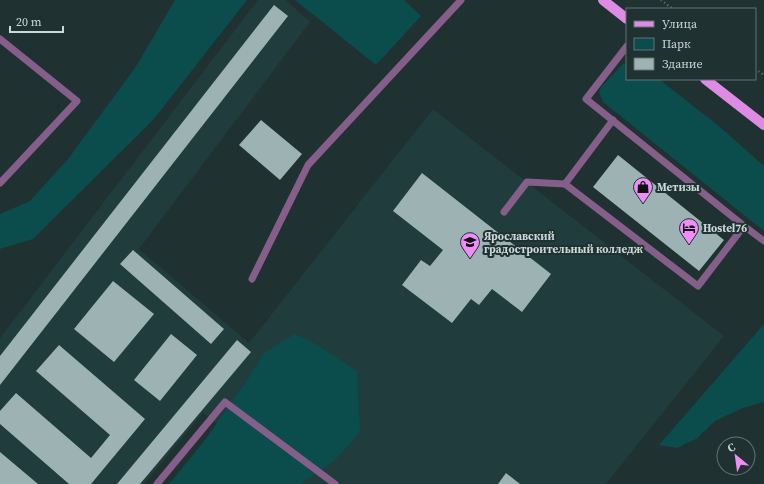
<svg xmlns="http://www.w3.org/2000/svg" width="764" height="484" font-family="'Source Serif 4',serif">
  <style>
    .built { fill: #213c3c }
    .green { fill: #0b4c4d }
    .building { fill: #9db2b2 }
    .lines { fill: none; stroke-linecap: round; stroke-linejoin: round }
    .path { stroke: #687777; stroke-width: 2.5; stroke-dasharray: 1 3; stroke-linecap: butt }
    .lane { stroke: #855e89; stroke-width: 7 }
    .primary { stroke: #dd8be5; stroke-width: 10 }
    .labels { text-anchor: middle; stroke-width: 4; stroke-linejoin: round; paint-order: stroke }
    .poi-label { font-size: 11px; font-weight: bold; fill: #ccd7d7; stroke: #1f3131; text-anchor: start }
  </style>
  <rect width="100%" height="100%" fill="#1f3131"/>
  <path class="built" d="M 258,0 L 286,0 L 310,22 L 139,249 L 249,343 L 433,109 L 724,336 L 606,484 L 293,484 L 203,413 L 144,484 L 0,484 L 0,338 Z"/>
  <g class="green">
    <path d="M 175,0 L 247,0 L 154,119 L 33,239 L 0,249 L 0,214 L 30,201 L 68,159 L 135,68 Z"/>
    <path d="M 295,0 L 404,0 L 421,16 L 376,65 Z"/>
    <path d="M 627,63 L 627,79 L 659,79 L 721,128 L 764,166 L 764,231 L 603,102 L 599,92 L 601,87 L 623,64 Z"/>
    <path d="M 764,324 L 764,402 L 743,408 L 715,421 L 696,439 L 677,448 L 659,445 Z"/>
    <path d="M 294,334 L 314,343 L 357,371 L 360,432 L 336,459 L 301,484 L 169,484 L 205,440 L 246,382 L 264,353 Z"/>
  </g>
  <g class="building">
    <path d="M 274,5 L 288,16 L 0,385 L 0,356 Z"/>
    <path d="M 261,120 L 302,154 L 280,180 L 239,145 Z"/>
    <path d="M 618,155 L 724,240 L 699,271 L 593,187 Z"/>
    <path d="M 422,173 L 551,274 L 522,312 L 492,289 L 479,305 L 471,299 L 452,323 L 402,285 L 421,260 L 430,266 L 443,250 L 393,211 Z"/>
    <path d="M 133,250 L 224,329 L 211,344 L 120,264 Z"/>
    <path d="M 113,281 L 154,314 L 114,362 L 74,329 Z"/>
    <path d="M 171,334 L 197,355 L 160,401 L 134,380 Z"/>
    <path d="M 237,340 L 251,352 L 140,484 L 117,484 Z"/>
    <path d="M 59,345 L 145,419 L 91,484 L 69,484 L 0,424 L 0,411 L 16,393 L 91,458 L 110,435 L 36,371 Z"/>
    <path d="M 0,452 L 38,484 L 0,484 Z"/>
    <path d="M 506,473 L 520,484 L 498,484 Z"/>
  </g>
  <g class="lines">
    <g class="path">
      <path d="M 661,0 L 673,9"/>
      <path d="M 755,69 L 764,75"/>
    </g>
    <g class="lane">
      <path d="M 0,39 L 77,101 L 0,183"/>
      <path d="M 565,184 L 698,286 L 744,226 L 586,99 L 627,46"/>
      <path d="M 504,212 L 527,182 L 565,184 L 613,120"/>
      <path d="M 744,226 L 764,241"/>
      <path d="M 252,279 L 308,165 L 461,0"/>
      <path d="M 157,484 L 225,402 L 335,484"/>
    </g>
    <g class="primary">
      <path d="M 603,0 L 627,19"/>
      <path d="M 705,79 L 764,125"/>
    </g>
  </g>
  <defs>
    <symbol id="shop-pin" viewBox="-11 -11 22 30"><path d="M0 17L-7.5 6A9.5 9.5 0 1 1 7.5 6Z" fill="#ee8cf8" stroke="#1f3131"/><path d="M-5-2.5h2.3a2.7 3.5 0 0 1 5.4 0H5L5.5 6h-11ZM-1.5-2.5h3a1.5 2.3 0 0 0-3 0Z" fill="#111"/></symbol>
    <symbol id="hotel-pin" viewBox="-11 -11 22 30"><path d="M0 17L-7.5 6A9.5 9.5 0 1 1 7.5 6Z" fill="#ee8cf8" stroke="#1f3131"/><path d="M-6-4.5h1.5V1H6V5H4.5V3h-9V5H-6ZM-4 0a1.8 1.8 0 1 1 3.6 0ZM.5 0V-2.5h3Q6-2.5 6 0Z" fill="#111"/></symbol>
    <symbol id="university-pin" viewBox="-11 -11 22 30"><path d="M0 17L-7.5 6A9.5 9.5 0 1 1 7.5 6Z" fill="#ee8cf8" stroke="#1f3131"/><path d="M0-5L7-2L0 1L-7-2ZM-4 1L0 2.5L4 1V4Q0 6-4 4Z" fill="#111"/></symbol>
  </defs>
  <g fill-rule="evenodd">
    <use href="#shop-pin" x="632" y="176" width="22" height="30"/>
    <use href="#hotel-pin" x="678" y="217" width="22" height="30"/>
    <use href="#university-pin" x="459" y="231" width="22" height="30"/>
  </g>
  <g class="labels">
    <g class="poi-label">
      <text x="657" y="191">Метизы</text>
      <text x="703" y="232">Hostel76</text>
      <text x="484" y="240">Ярославский<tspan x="484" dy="13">градостроительный колледж</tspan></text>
    </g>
  </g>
  <rect x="626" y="8" width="130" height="72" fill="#1f3131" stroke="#647373"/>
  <rect x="634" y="21" width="20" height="6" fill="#dd8be5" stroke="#647373"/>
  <text x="662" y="28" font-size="12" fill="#ccd7d7">Улица</text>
  <rect x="634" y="38" width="20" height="12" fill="#0b4c4d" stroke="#647373"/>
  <text x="662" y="48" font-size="12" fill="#ccd7d7">Парк</text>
  <rect x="634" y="58" width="20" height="12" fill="#9db2b2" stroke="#647373"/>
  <text x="662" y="68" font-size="12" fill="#ccd7d7">Здание</text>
  <g transform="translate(736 456) rotate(331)"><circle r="19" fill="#1f3131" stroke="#647373"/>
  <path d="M0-3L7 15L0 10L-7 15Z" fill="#ee8cf8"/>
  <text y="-6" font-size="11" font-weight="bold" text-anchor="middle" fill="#ccd7d7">С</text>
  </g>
  <path d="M10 26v6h53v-6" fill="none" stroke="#ccd7d7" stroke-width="2"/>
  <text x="16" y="26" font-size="12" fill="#ccd7d7" stroke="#1f3131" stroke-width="3" paint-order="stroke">20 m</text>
</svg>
